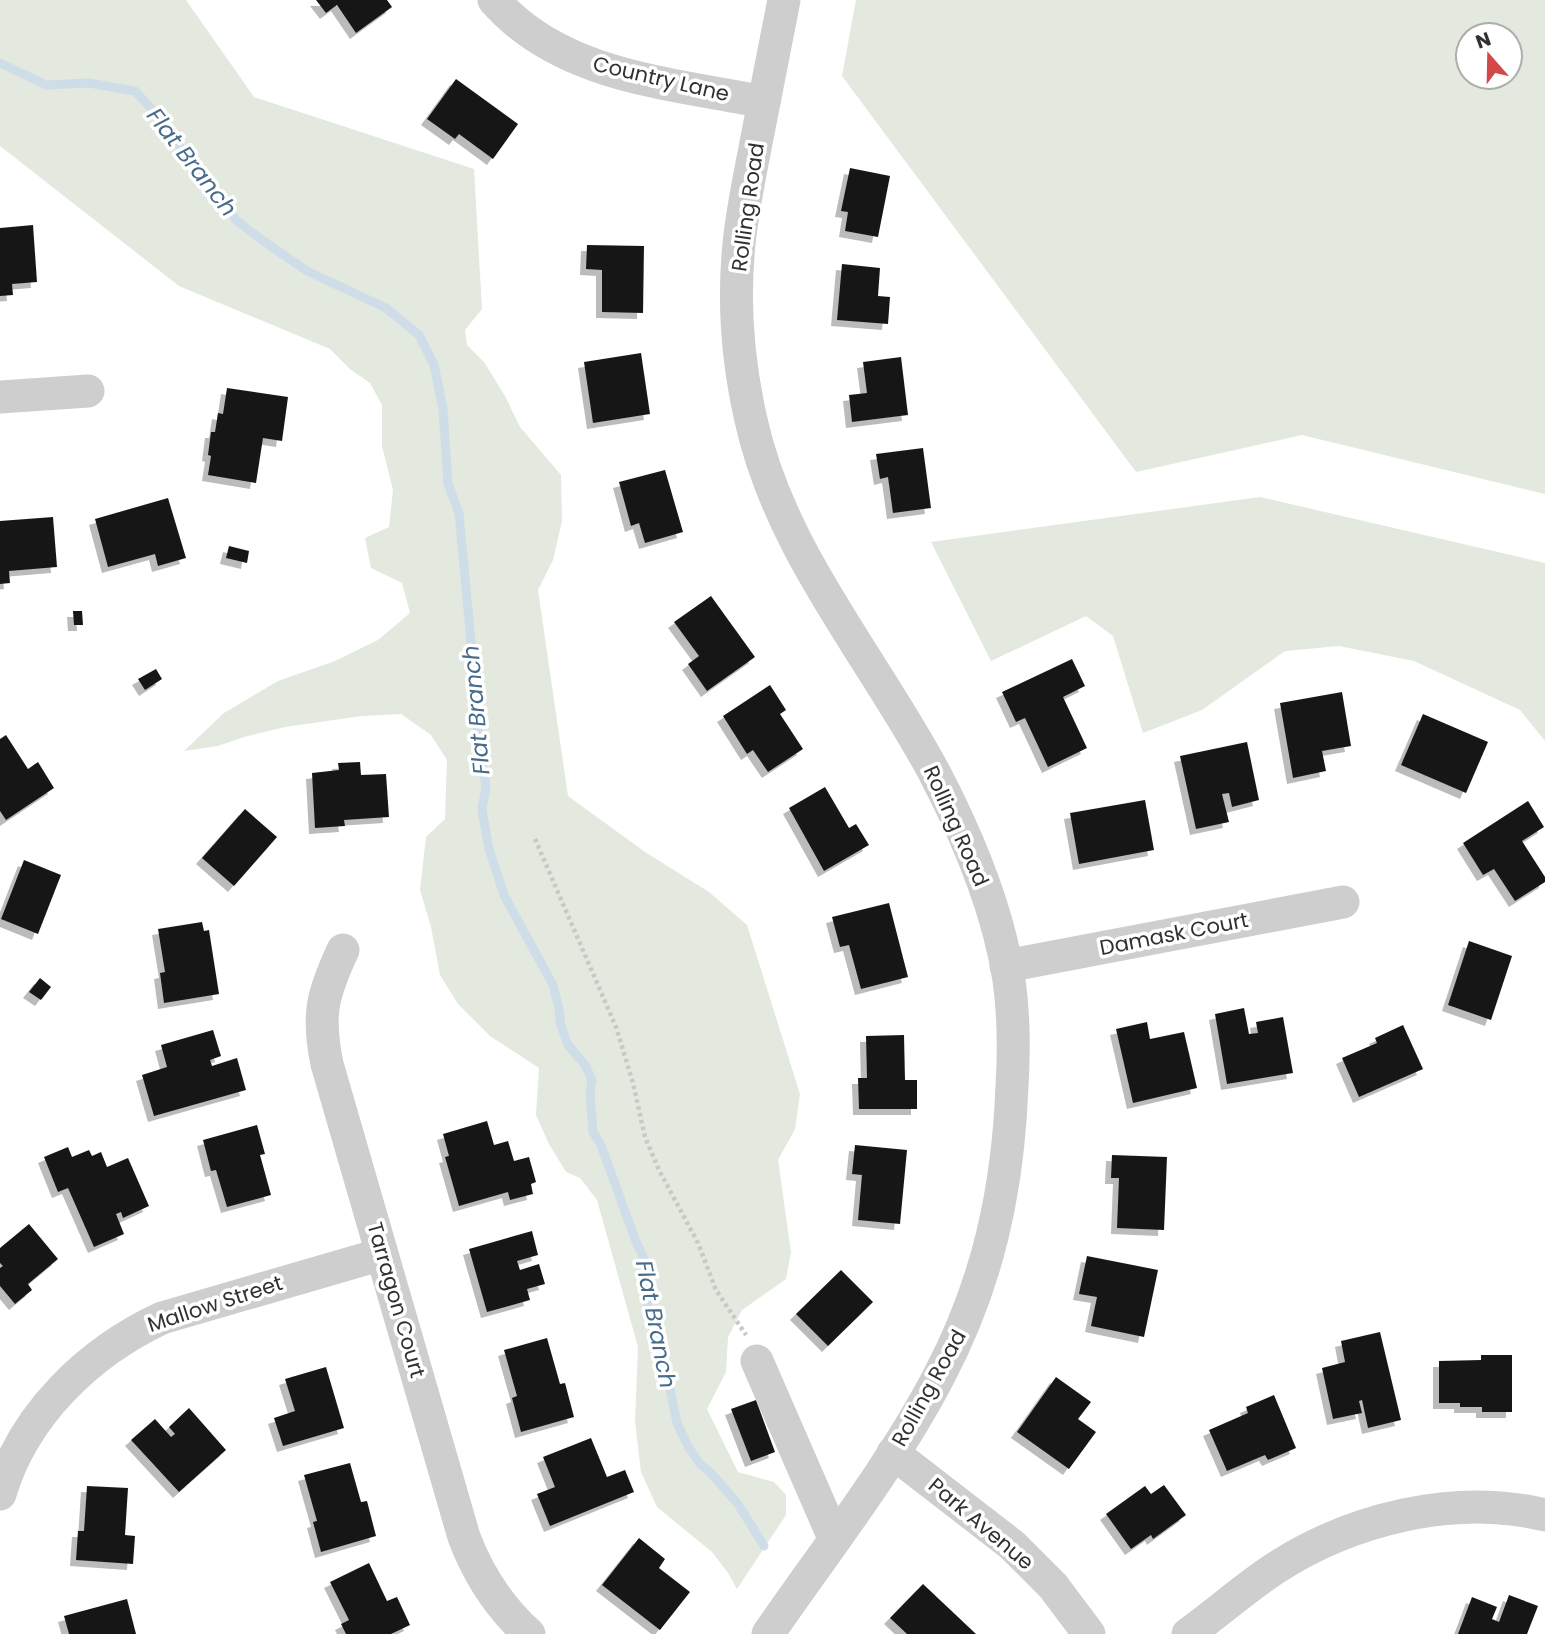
<svg xmlns="http://www.w3.org/2000/svg" width="1545" height="1634" font-family="Poppins,sans-serif">
  <style>
    .green { fill: #e3e9de; fill-rule: evenodd }
    .lines { fill: none; stroke-linecap: round; stroke-linejoin: round }
    .stream { stroke: #cfdde9; stroke-width: 9 }
    .building { fill: #181818; filter: url(#shadow) }
    .path { stroke: #c8c8c8; stroke-width: 4.5; stroke-dasharray: 3.5 3.5; stroke-linecap: butt }
    .minor { stroke: #cecece; stroke-width: 33 }
    .labels { text-anchor: middle; stroke-width: 7; stroke-linejoin: round; paint-order: stroke }
    .street-label { font-size: 21px; fill: #313131; stroke: #fff }
    .water-label { font-size: 23px; font-style: italic; fill: #476b8b; stroke: #fff }
  </style>
  <defs>
    <filter id="shadow"><feDropShadow dx="-6" dy="6" stdDeviation="0" flood-color="#0004"/></filter>
  </defs>
  <rect width="100%" height="100%" fill="#fff"/>
  <g class="green">
    <path d="M 0,0 L 186,0 L 254,97 L 474,169 L 482,309 L 465,330 L 467,345 L 484,362 L 505,396 L 520,427 L 561,475 L 562,521 L 553,560 L 538,590 L 568,796 L 645,852 L 709,892 L 747,925 L 800,1094 L 795,1129 L 778,1160 L 791,1252 L 786,1279 L 742,1310 L 728,1337 L 726,1372 L 707,1409 L 738,1472 L 774,1482 L 786,1495 L 786,1515 L 737,1589 L 728,1573 L 712,1552 L 657,1507 L 641,1472 L 635,1421 L 638,1347 L 597,1200 L 580,1178 L 566,1172 L 549,1144 L 536,1115 L 539,1068 L 490,1036 L 458,1004 L 440,975 L 431,927 L 420,890 L 426,837 L 445,819 L 447,760 L 431,735 L 401,714 L 362,716 L 285,727 L 244,737 L 218,746 L 184,751 L 224,713 L 278,681 L 335,661 L 378,640 L 410,613 L 402,583 L 371,568 L 365,538 L 389,527 L 393,490 L 382,446 L 382,405 L 370,383 L 351,370 L 330,349 L 179,286 L 0,146 Z"/>
    <path d="M 856,0 L 1545,0 L 1545,494 L 1302,435 L 1136,472 L 842,76 ZM 1468,35 L 1510,35 L 1510,77 L 1468,77 Z"/>
    <path d="M 1260,497 L 1545,563 L 1545,741 L 1520,710 L 1414,661 L 1339,646 L 1285,651 L 1202,710 L 1143,733 L 1113,636 L 1086,616 L 991,661 L 931,542 Z"/>
  </g>
  <g class="lines">
    <path class="stream" d="M 0,63 L 46,85 L 89,83 L 135,91 L 160,118 L 185,154 L 208,180 L 236,220 L 259,238 L 307,271 L 386,308 L 419,335 L 434,365 L 443,409 L 448,484 L 459,513 L 476,696 L 478,737 L 486,787 L 482,810 L 489,849 L 504,895 L 553,985 L 559,1009 L 561,1026 L 568,1045 L 585,1065 L 592,1080 L 590,1094 L 593,1132 L 601,1145 L 635,1239 L 646,1263 L 651,1282 L 648,1303 L 650,1322 L 665,1364 L 677,1423 L 689,1448 L 700,1464 L 711,1473 L 738,1504 L 764,1546"/>
  </g>
  <g class="building">
    <path d="M 316,0 L 387,0 L 392,7 L 356,33 L 337,5 L 326,13 Z"/>
    <path d="M 456,79 L 518,124 L 493,159 L 459,134 L 455,139 L 427,119 Z"/>
    <path d="M 850,168 L 890,176 L 878,237 L 845,231 L 848,212 L 841,211 Z"/>
    <path d="M 33,225 L 37,282 L 12,284 L 13,295 L 0,296 L 0,228 Z"/>
    <path d="M 587,245 L 644,246 L 643,313 L 602,312 L 602,270 L 586,269 Z"/>
    <path d="M 842,264 L 880,268 L 878,296 L 890,297 L 888,324 L 837,320 Z"/>
    <path d="M 641,353 L 650,414 L 593,423 L 584,362 Z"/>
    <path d="M 901,357 L 908,415 L 852,422 L 849,395 L 867,393 L 863,362 Z"/>
    <path d="M 227,388 L 288,397 L 282,441 L 263,438 L 256,483 L 208,475 L 211,456 L 208,455 L 211,432 L 215,432 L 218,413 L 223,414 Z"/>
    <path d="M 923,448 L 931,508 L 893,513 L 888,477 L 880,479 L 876,454 Z"/>
    <path d="M 665,470 L 683,532 L 645,543 L 639,523 L 631,526 L 619,482 Z"/>
    <path d="M 168,498 L 186,558 L 158,566 L 155,554 L 108,567 L 95,519 Z"/>
    <path d="M 53,517 L 57,567 L 9,571 L 10,583 L 0,584 L 0,521 Z"/>
    <path d="M 229,546 L 249,551 L 247,563 L 226,558 Z"/>
    <path d="M 711,596 L 755,657 L 707,691 L 688,664 L 699,656 L 674,622 Z"/>
    <path d="M 73,611 L 82,611 L 83,625 L 74,625 Z"/>
    <path d="M 1072,659 L 1085,686 L 1063,697 L 1087,748 L 1048,767 L 1025,718 L 1016,722 L 1002,692 Z"/>
    <path d="M 156,669 L 162,679 L 145,690 L 138,679 Z"/>
    <path d="M 770,685 L 786,710 L 780,714 L 803,749 L 768,772 L 753,750 L 747,754 L 723,716 Z"/>
    <path d="M 1342,692 L 1351,746 L 1322,751 L 1326,771 L 1293,778 L 1280,703 Z"/>
    <path d="M 1423,714 L 1488,742 L 1466,793 L 1401,765 Z"/>
    <path d="M 6,735 L 28,769 L 38,762 L 54,788 L 6,820 L 0,811 L 0,739 Z"/>
    <path d="M 1247,742 L 1259,800 L 1232,807 L 1229,793 L 1222,794 L 1229,822 L 1196,829 L 1180,756 Z"/>
    <path d="M 360,762 L 361,775 L 386,774 L 389,817 L 344,820 L 345,826 L 315,828 L 312,773 L 339,770 L 338,763 Z"/>
    <path d="M 825,787 L 849,828 L 856,824 L 869,845 L 824,871 L 789,808 Z"/>
    <path d="M 1145,800 L 1154,850 L 1079,864 L 1070,813 Z"/>
    <path d="M 1528,801 L 1544,827 L 1522,841 L 1545,877 L 1545,882 L 1515,901 L 1494,869 L 1483,875 L 1463,843 Z"/>
    <path d="M 245,809 L 277,837 L 234,886 L 202,858 Z"/>
    <path d="M 24,860 L 61,875 L 38,934 L 1,919 Z"/>
    <path d="M 889,903 L 908,977 L 861,989 L 849,945 L 840,947 L 832,917 Z"/>
    <path d="M 202,922 L 204,931 L 209,930 L 219,994 L 164,1003 L 160,973 L 165,972 L 158,929 Z"/>
    <path d="M 1469,941 L 1512,956 L 1491,1020 L 1448,1005 Z"/>
    <path d="M 40,978 L 51,987 L 41,1000 L 29,992 Z"/>
    <path d="M 1244,1008 L 1249,1034 L 1258,1033 L 1256,1022 L 1283,1017 L 1293,1073 L 1227,1084 L 1215,1014 Z"/>
    <path d="M 1147,1022 L 1150,1039 L 1184,1032 L 1197,1088 L 1133,1103 L 1116,1029 Z"/>
    <path d="M 1403,1025 L 1423,1069 L 1359,1097 L 1342,1058 L 1377,1043 L 1375,1038 Z"/>
    <path d="M 213,1030 L 221,1056 L 210,1060 L 212,1066 L 237,1058 L 246,1090 L 154,1116 L 142,1075 L 167,1067 L 161,1045 Z"/>
    <path d="M 904,1035 L 905,1080 L 917,1080 L 917,1109 L 859,1109 L 858,1078 L 867,1078 L 866,1036 Z"/>
    <path d="M 487,1121 L 494,1145 L 508,1141 L 514,1161 L 529,1157 L 536,1182 L 531,1184 L 533,1194 L 510,1200 L 508,1192 L 459,1206 L 445,1157 L 449,1156 L 443,1134 Z"/>
    <path d="M 257,1125 L 265,1154 L 260,1155 L 271,1195 L 227,1207 L 216,1170 L 211,1171 L 203,1140 Z"/>
    <path d="M 855,1145 L 907,1150 L 900,1224 L 858,1220 L 862,1175 L 852,1174 Z"/>
    <path d="M 68,1147 L 72,1157 L 89,1150 L 92,1156 L 101,1152 L 107,1167 L 128,1158 L 149,1206 L 123,1218 L 121,1212 L 116,1214 L 124,1234 L 94,1247 L 68,1188 L 58,1192 L 44,1157 Z"/>
    <path d="M 1112,1155 L 1167,1157 L 1164,1230 L 1117,1228 L 1119,1178 L 1111,1178 Z"/>
    <path d="M 29,1224 L 58,1259 L 28,1284 L 32,1290 L 15,1304 L 0,1286 L 0,1268 L 3,1266 L 0,1263 L 0,1248 Z"/>
    <path d="M 532,1231 L 538,1255 L 517,1261 L 520,1270 L 539,1264 L 545,1284 L 527,1289 L 530,1300 L 487,1312 L 469,1249 Z"/>
    <path d="M 1087,1256 L 1158,1270 L 1144,1337 L 1091,1326 L 1097,1297 L 1079,1294 Z"/>
    <path d="M 841,1270 L 873,1302 L 828,1346 L 796,1314 Z"/>
    <path d="M 1380,1332 L 1401,1420 L 1368,1428 L 1362,1400 L 1359,1401 L 1362,1413 L 1333,1419 L 1322,1368 L 1345,1362 L 1341,1341 Z"/>
    <path d="M 547,1338 L 560,1384 L 565,1383 L 574,1417 L 521,1432 L 512,1398 L 517,1396 L 504,1350 Z"/>
    <path d="M 1481,1355 L 1512,1355 L 1512,1412 L 1482,1412 L 1482,1407 L 1460,1407 L 1460,1403 L 1439,1403 L 1439,1361 L 1481,1360 Z"/>
    <path d="M 326,1367 L 344,1428 L 283,1446 L 274,1418 L 295,1411 L 285,1379 Z"/>
    <path d="M 1056,1377 L 1091,1402 L 1078,1419 L 1096,1432 L 1069,1469 L 1017,1432 Z"/>
    <path d="M 1274,1395 L 1296,1448 L 1268,1460 L 1265,1455 L 1227,1471 L 1209,1430 L 1248,1413 L 1246,1407 Z"/>
    <path d="M 756,1400 L 775,1452 L 751,1461 L 731,1409 Z"/>
    <path d="M 189,1408 L 226,1450 L 179,1492 L 131,1440 L 155,1419 L 171,1437 L 175,1434 L 169,1427 Z"/>
    <path d="M 591,1438 L 607,1477 L 625,1470 L 634,1492 L 550,1526 L 537,1494 L 555,1487 L 543,1457 Z"/>
    <path d="M 350,1463 L 361,1502 L 367,1501 L 376,1536 L 321,1552 L 313,1522 L 317,1521 L 304,1475 Z"/>
    <path d="M 1164,1485 L 1186,1515 L 1153,1539 L 1151,1535 L 1131,1549 L 1106,1514 L 1145,1486 L 1151,1494 Z"/>
    <path d="M 87,1486 L 128,1488 L 125,1535 L 135,1536 L 133,1564 L 76,1560 L 78,1531 L 84,1531 Z"/>
    <path d="M 639,1538 L 665,1559 L 659,1568 L 690,1592 L 660,1630 L 602,1585 Z"/>
    <path d="M 369,1563 L 387,1601 L 397,1597 L 410,1625 L 391,1634 L 346,1634 L 341,1624 L 349,1620 L 330,1582 Z"/>
    <path d="M 923,1584 L 976,1634 L 907,1634 L 890,1618 Z"/>
    <path d="M 1509,1595 L 1538,1606 L 1527,1634 L 1458,1634 L 1472,1597 L 1497,1607 L 1492,1619 L 1499,1622 Z"/>
    <path d="M 127,1599 L 136,1634 L 69,1634 L 64,1616 Z"/>
  </g>
  <g class="lines">
    <path class="path" d="M 535,839 L 616,1027 L 633,1083 L 645,1137 L 659,1170 L 698,1243 L 716,1290 L 746,1335"/>
    <g class="minor">
      <path d="M 494,0 C 561,77 670,83 764,102"/>
      <path d="M 0,397 L 88,391"/>
      <path d="M 343,950 C 322,995 317,1015 327,1064 L 464,1537 C 478,1574 500,1608 529,1634"/>
      <path d="M 1006,966 L 1343,902"/>
      <path d="M 757,1361 L 834,1538"/>
      <path d="M 893,1453 L 1012,1545 L 1053,1586 L 1089,1634"/>
      <path d="M 0,1494 C 23,1415 89,1352 162,1318 L 382,1254"/>
      <path d="M 768,1634 C 826,1550 892,1466 939,1376 C 988,1283 1008,1190 1012,1086 C 1014,1052 1014,1015 1009,980 C 998,908 968,837 934,772 C 872,656 780,552 751,420 C 738,363 733,303 739,244 C 742,212 749,180 755,148 C 765,99 774,49 784,0"/>
      <path d="M 1188,1634 C 1217,1613 1244,1589 1274,1569 C 1350,1519 1455,1493 1545,1515"/>
    </g>
  </g>
  <g class="labels">
    <g class="street-label">
      <text transform="translate(661 79) rotate(13)" y="7">Country Lane</text>
      <text transform="translate(748 207) rotate(-82)" y="7">Rolling Road</text>
      <text transform="translate(956 826) rotate(66)" y="7">Rolling Road</text>
      <text transform="translate(1174 934) rotate(-11)" y="7">Damask Court</text>
      <text transform="translate(396 1300) rotate(74)" y="7">Tarragon Court</text>
      <text transform="translate(215 1304) rotate(-18)" y="7">Mallow Street</text>
      <text transform="translate(929 1388) rotate(-61)" y="7">Rolling Road</text>
      <text transform="translate(981 1524) rotate(40)" y="7">Park Avenue</text>
    </g>
    <g class="water-label">
      <text transform="translate(192 162) rotate(52)" y="8">Flat Branch</text>
      <text transform="translate(476 710) rotate(-95)" y="8">Flat Branch</text>
      <text transform="translate(656 1324) rotate(79)" y="8">Flat Branch</text>
    </g>
  </g>
  <g transform="translate(1489 56) rotate(340)"><circle r="33" fill="#ffffff" stroke="#adadad" stroke-width="2"/>
  <path d="M0-5L12 26L0 18L-12 26Z" fill="#d34947"/>
  <text y="-10" font-size="19" font-weight="bold" text-anchor="middle" fill="#313131">N</text>
  </g>
</svg>
